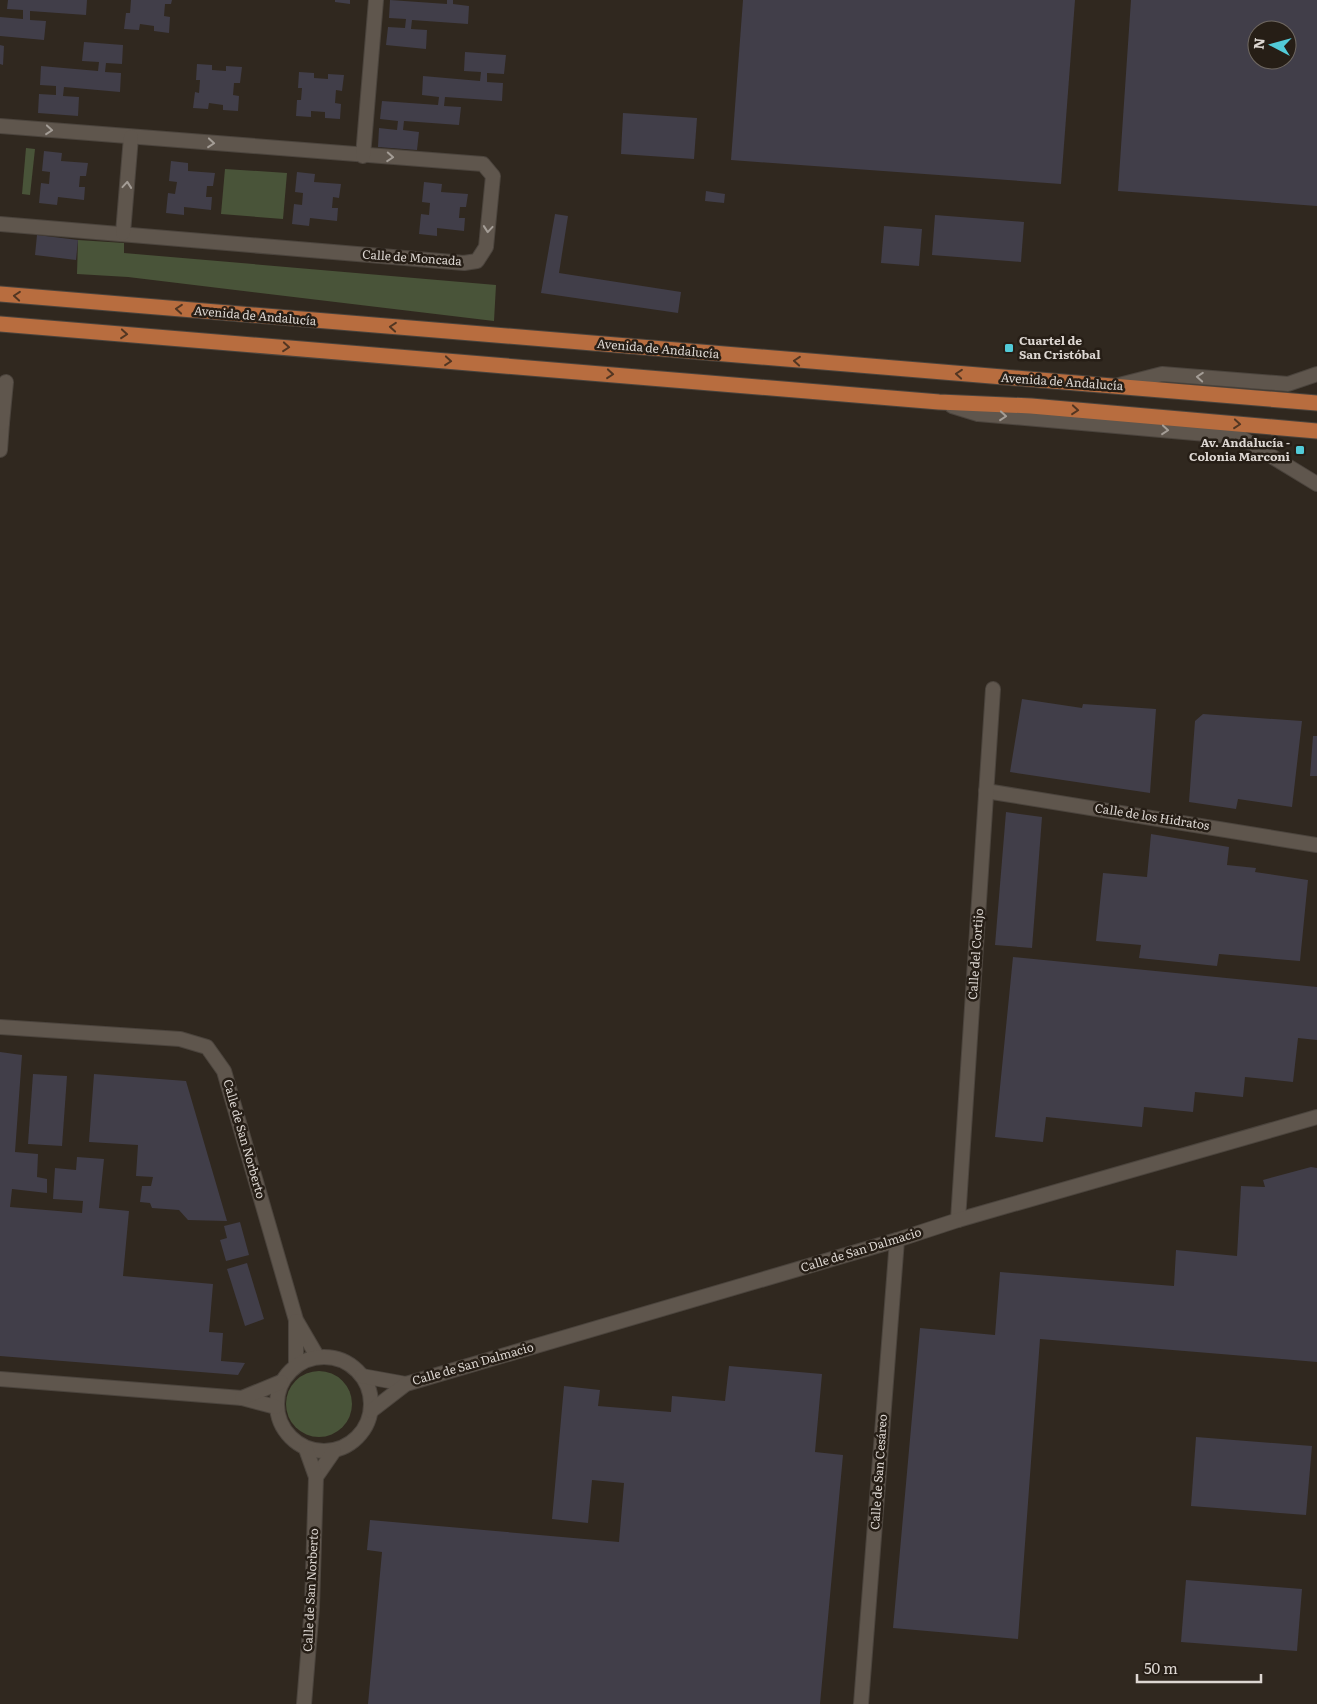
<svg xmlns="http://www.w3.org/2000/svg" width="1317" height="1704" font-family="Literata,serif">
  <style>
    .green { fill: #495439 }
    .building { fill: #413e49; fill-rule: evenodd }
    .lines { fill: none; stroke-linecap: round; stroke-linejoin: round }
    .street-casing { stroke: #4b443d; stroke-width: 16 }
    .primary-casing { stroke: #4b443d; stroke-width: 17 }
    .street { stroke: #5f564d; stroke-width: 14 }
    .primary { stroke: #b86d3f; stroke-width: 15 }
    .oneway { stroke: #a49d96 }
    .oneway2 { stroke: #523622 }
    .poi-dot { fill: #52cbd8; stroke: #261e16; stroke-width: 2 }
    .labels { text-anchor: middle; stroke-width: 5; stroke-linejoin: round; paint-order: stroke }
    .street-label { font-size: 12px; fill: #ddd7d2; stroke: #261e16 }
    .poi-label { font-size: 12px; font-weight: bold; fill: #ddd7d2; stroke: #261e16; text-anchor: start }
  </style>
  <rect width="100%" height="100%" fill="#30281f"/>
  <g class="green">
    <path d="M 26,148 L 35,149 L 30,195 L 22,194 Z"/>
    <path d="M 225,169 L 287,173 L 283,219 L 221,214 Z"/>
    <path d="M 78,240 L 124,243 L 124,253 L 496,285 L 494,321 L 128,277 L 77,274 Z"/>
    <circle cx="319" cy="1404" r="33"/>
  </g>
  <g class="building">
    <path d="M 8,0 L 87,0 L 86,15 L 30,11 L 30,20 L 46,21 L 44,40 L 0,36 L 0,17 L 23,19 L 23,10 L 7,9 Z"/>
    <path d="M 131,0 L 172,0 L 171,4 L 165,4 L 164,16 L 170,17 L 169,33 L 154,31 L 154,26 L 140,24 L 139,30 L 124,29 L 126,13 L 130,13 Z"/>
    <path d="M 335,0 L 350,0 L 350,4 L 335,2 Z"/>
    <path d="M 390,0 L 447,4 L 447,0 L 453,0 L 453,4 L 469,6 L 468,24 L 412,20 L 411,29 L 427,30 L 426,49 L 386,45 L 388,27 L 405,28 L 406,19 L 389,18 Z"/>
    <path d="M 743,0 L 1075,0 L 1061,184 L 731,160 Z"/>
    <path d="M 1131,0 L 1317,0 L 1317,206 L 1118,191 ZM 1257,30 L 1287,30 L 1287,60 L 1257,60 Z"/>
    <path d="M 84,42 L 123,45 L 122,64 L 106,63 L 105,72 L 121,73 L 120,92 L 64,87 L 63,96 L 79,97 L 78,116 L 38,113 L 39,94 L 56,95 L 56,86 L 40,85 L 41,66 L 98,71 L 99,62 L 82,61 Z"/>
    <path d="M 0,45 L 4,46 L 3,65 L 0,64 Z"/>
    <path d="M 465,52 L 506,55 L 504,74 L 487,73 L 487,82 L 503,83 L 502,101 L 445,97 L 444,106 L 461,107 L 459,125 L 404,121 L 403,130 L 419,132 L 417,150 L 378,147 L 379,128 L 397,130 L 398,121 L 380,119 L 382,101 L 438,105 L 439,97 L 422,95 L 423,76 L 480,81 L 481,72 L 464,71 Z"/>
    <path d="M 197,64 L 212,65 L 212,70 L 226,71 L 226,66 L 242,67 L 240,83 L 234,83 L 233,95 L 239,96 L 238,111 L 223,110 L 223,105 L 209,103 L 208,109 L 193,108 L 195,92 L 199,93 L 200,80 L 196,80 Z"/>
    <path d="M 299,72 L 314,73 L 314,78 L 328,79 L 328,74 L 344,75 L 342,91 L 336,90 L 335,103 L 341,104 L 340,119 L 325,118 L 325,112 L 311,111 L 311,117 L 296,116 L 297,100 L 301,100 L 302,88 L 298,88 Z"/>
    <path d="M 623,113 L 697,118 L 694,159 L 621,154 Z"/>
    <path d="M 44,151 L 62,153 L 61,161 L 88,163 L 86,176 L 80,176 L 79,187 L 85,187 L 84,200 L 58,197 L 57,205 L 39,203 L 41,183 L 49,184 L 50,172 L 42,171 Z"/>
    <path d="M 171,161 L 188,163 L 188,171 L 215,173 L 213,186 L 207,186 L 206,197 L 212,197 L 211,210 L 184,207 L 184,215 L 166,213 L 168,193 L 175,194 L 177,182 L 169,181 Z"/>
    <path d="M 297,172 L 315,174 L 314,182 L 341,184 L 339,198 L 333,197 L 332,208 L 338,208 L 337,221 L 310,218 L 309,226 L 292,224 L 294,204 L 302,205 L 303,193 L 295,192 Z"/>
    <path d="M 424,182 L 442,184 L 441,192 L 468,194 L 466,207 L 460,207 L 459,218 L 465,218 L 464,231 L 437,228 L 437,236 L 419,234 L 421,214 L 429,215 L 430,203 L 422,202 Z"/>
    <path d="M 706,191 L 725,194 L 724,203 L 705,201 Z"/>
    <path d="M 555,214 L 568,216 L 559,273 L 681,292 L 678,313 L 541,293 Z"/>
    <path d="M 935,215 L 1024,222 L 1021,262 L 932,255 Z"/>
    <path d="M 884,226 L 922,229 L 919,266 L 881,263 Z"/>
    <path d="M 37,235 L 78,240 L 76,260 L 35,255 Z"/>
    <path d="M 1022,699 L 1082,708 L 1083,704 L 1156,709 L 1150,793 L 1010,772 Z"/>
    <path d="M 1203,714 L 1302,721 L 1292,807 L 1238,799 L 1236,809 L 1189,802 L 1195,721 Z"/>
    <path d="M 1313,736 L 1317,736 L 1317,776 L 1310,776 Z"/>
    <path d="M 1006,812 L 1042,817 L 1032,948 L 995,945 Z"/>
    <path d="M 1151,834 L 1229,847 L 1227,865 L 1256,868 L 1255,872 L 1308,880 L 1300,961 L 1219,954 L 1217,966 L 1139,958 L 1141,945 L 1096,941 L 1103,873 L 1147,877 Z"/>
    <path d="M 1013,957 L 1317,987 L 1317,1040 L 1298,1038 L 1293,1082 L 1245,1077 L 1243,1097 L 1195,1092 L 1193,1112 L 1144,1107 L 1142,1127 L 1046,1117 L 1043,1142 L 995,1137 Z"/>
    <path d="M 0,1052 L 22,1055 L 15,1152 L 38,1154 L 37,1177 L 47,1179 L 47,1193 L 12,1189 L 10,1207 L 82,1213 L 83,1201 L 53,1199 L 55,1168 L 76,1170 L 77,1157 L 104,1159 L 99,1208 L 129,1211 L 123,1276 L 213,1284 L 209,1332 L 223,1333 L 221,1361 L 245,1363 L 238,1375 L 0,1356 Z"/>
    <path d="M 33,1074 L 67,1076 L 62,1146 L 28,1144 Z"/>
    <path d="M 94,1074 L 186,1081 L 227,1221 L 188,1220 L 179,1210 L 152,1208 L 150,1203 L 140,1202 L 142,1186 L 151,1186 L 153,1177 L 136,1176 L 138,1145 L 89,1142 Z"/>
    <path d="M 1311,1167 L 1317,1168 L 1317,1362 L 1040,1339 L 1018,1639 L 893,1628 L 920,1328 L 995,1335 L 1000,1272 L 1174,1286 L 1176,1250 L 1237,1256 L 1241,1186 L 1265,1187 L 1263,1180 Z"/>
    <path d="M 240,1222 L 249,1255 L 226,1261 L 220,1240 L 227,1238 L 224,1226 Z"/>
    <path d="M 247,1263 L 264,1319 L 245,1326 L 227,1269 Z"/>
    <path d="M 729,1366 L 822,1374 L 815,1452 L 843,1455 L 820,1704 L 368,1704 L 382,1552 L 367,1550 L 370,1520 L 619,1542 L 624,1483 L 592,1480 L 588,1523 L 552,1519 L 564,1386 L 600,1390 L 598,1406 L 671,1412 L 672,1396 L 725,1401 Z"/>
    <path d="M 1196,1437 L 1312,1446 L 1306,1515 L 1191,1506 Z"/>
    <path d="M 1186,1580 L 1302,1589 L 1297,1651 L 1181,1642 Z"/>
  </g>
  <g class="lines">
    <defs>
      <g id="street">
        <path d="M 0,126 L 483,164 L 493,176 L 486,247 L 477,261 L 464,263 L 0,224"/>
        <path d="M 363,156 L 376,0"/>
        <path d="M 123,233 L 131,137"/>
        <path d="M 1119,385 L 1162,374 L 1288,384 L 1317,374"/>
        <path d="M 952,406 L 978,414 L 1240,437 L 1317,484"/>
        <path d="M 0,423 L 2,423 L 0,450"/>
        <path d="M 2,423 L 6,382"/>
        <path d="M 986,791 L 1317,845"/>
        <path d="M 0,1027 L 180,1039 L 207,1047 L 224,1071 L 296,1320 L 317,1356"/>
        <path d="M 958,1220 L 993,689"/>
        <path d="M 296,1321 L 296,1365"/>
        <circle cx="324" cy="1404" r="47"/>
        <path d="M 362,1376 L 406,1384"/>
        <path d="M 0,1379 L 242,1398 L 276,1407"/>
        <path d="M 242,1398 L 281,1382"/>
        <path d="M 371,1411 L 406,1384 L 897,1240 L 958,1220 L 1317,1117"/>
        <path d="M 316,1477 L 334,1451"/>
        <path d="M 304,1704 L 312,1607 L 316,1477 L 306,1449"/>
        <path d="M 861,1704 L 897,1240"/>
      </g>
      <g id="primary">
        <path d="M 0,294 L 1317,403"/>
        <path d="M 0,324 L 939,402 L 1031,406 L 1317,431"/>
      </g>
    </defs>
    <use href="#street" class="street-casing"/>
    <use href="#primary" class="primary-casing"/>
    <use href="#street" class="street"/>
    <use href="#primary" class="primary"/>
  </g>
  <defs><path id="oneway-chevron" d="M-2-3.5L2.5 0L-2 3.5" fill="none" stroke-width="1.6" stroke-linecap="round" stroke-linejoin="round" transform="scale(1.25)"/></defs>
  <g class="oneway">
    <use href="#oneway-chevron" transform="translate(49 130) rotate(5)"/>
    <use href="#oneway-chevron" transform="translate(211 143) rotate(5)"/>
    <use href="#oneway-chevron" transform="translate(390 157) rotate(4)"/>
    <use href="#oneway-chevron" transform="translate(127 185) rotate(-85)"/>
    <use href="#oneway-chevron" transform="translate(488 229) rotate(95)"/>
    <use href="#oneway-chevron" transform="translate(1200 377) rotate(-176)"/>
    <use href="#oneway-chevron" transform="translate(1003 416) rotate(5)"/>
    <use href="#oneway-chevron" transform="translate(1165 430) rotate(5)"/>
  </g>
  <g class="oneway2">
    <use href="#oneway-chevron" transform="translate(17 296) rotate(-175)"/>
    <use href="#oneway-chevron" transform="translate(179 309) rotate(-175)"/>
    <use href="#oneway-chevron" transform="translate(393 327) rotate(-175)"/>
    <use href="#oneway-chevron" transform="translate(124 334) rotate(5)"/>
    <use href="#oneway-chevron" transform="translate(286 347) rotate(5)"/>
    <use href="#oneway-chevron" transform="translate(448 361) rotate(5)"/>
    <use href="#oneway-chevron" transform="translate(797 361) rotate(-175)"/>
    <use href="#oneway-chevron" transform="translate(610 374) rotate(5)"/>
    <use href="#oneway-chevron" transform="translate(959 374) rotate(-175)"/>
    <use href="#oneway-chevron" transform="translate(1075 410) rotate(5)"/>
    <use href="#oneway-chevron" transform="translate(1237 424) rotate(5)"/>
  </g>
  <g class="poi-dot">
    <rect x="1004" y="343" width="10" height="10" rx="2.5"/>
    <rect x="1295" y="445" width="10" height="10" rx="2.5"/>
  </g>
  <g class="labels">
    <g class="street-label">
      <text transform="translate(412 258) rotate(4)" y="4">Calle de Moncada</text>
      <text transform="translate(255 316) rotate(5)" y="4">Avenida de Andalucía</text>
      <text transform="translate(658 349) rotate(5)" y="4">Avenida de Andalucía</text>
      <text transform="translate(1062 382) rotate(4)" y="4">Avenida de Andalucía</text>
      <text transform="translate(1152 817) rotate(9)" y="4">Calle de los Hidratos</text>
      <text transform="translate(976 954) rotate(-86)" y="4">Calle del Cortijo</text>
      <text transform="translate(244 1139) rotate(74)" y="4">Calle de San Norberto</text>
      <text transform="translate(861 1250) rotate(-17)" y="4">Calle de San Dalmacio</text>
      <text transform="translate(473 1364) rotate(-16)" y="4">Calle de San Dalmacio</text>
      <text transform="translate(879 1472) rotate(-86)" y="4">Calle de San Cesáreo</text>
      <text transform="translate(311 1590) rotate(-87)" y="4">Calle de San Norberto</text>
    </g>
    <g class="poi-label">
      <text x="1019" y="345">Cuartel de<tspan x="1019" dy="14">San Cristóbal</tspan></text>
      <text x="1290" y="447" text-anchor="end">Av. Andalucía -<tspan x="1290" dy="14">Colonia Marconi</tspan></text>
    </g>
  </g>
  <g transform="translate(1272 45) rotate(276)"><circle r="24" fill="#261e16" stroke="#6f6861"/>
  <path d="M0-4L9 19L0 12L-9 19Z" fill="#52cbd8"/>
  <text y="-8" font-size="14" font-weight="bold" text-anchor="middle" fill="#ddd7d2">N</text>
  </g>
  <path d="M1137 1674v8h124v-8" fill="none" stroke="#ddd7d2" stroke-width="2.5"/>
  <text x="1144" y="1674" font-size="15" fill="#ddd7d2" stroke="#261e16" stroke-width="4" paint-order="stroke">50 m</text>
</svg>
